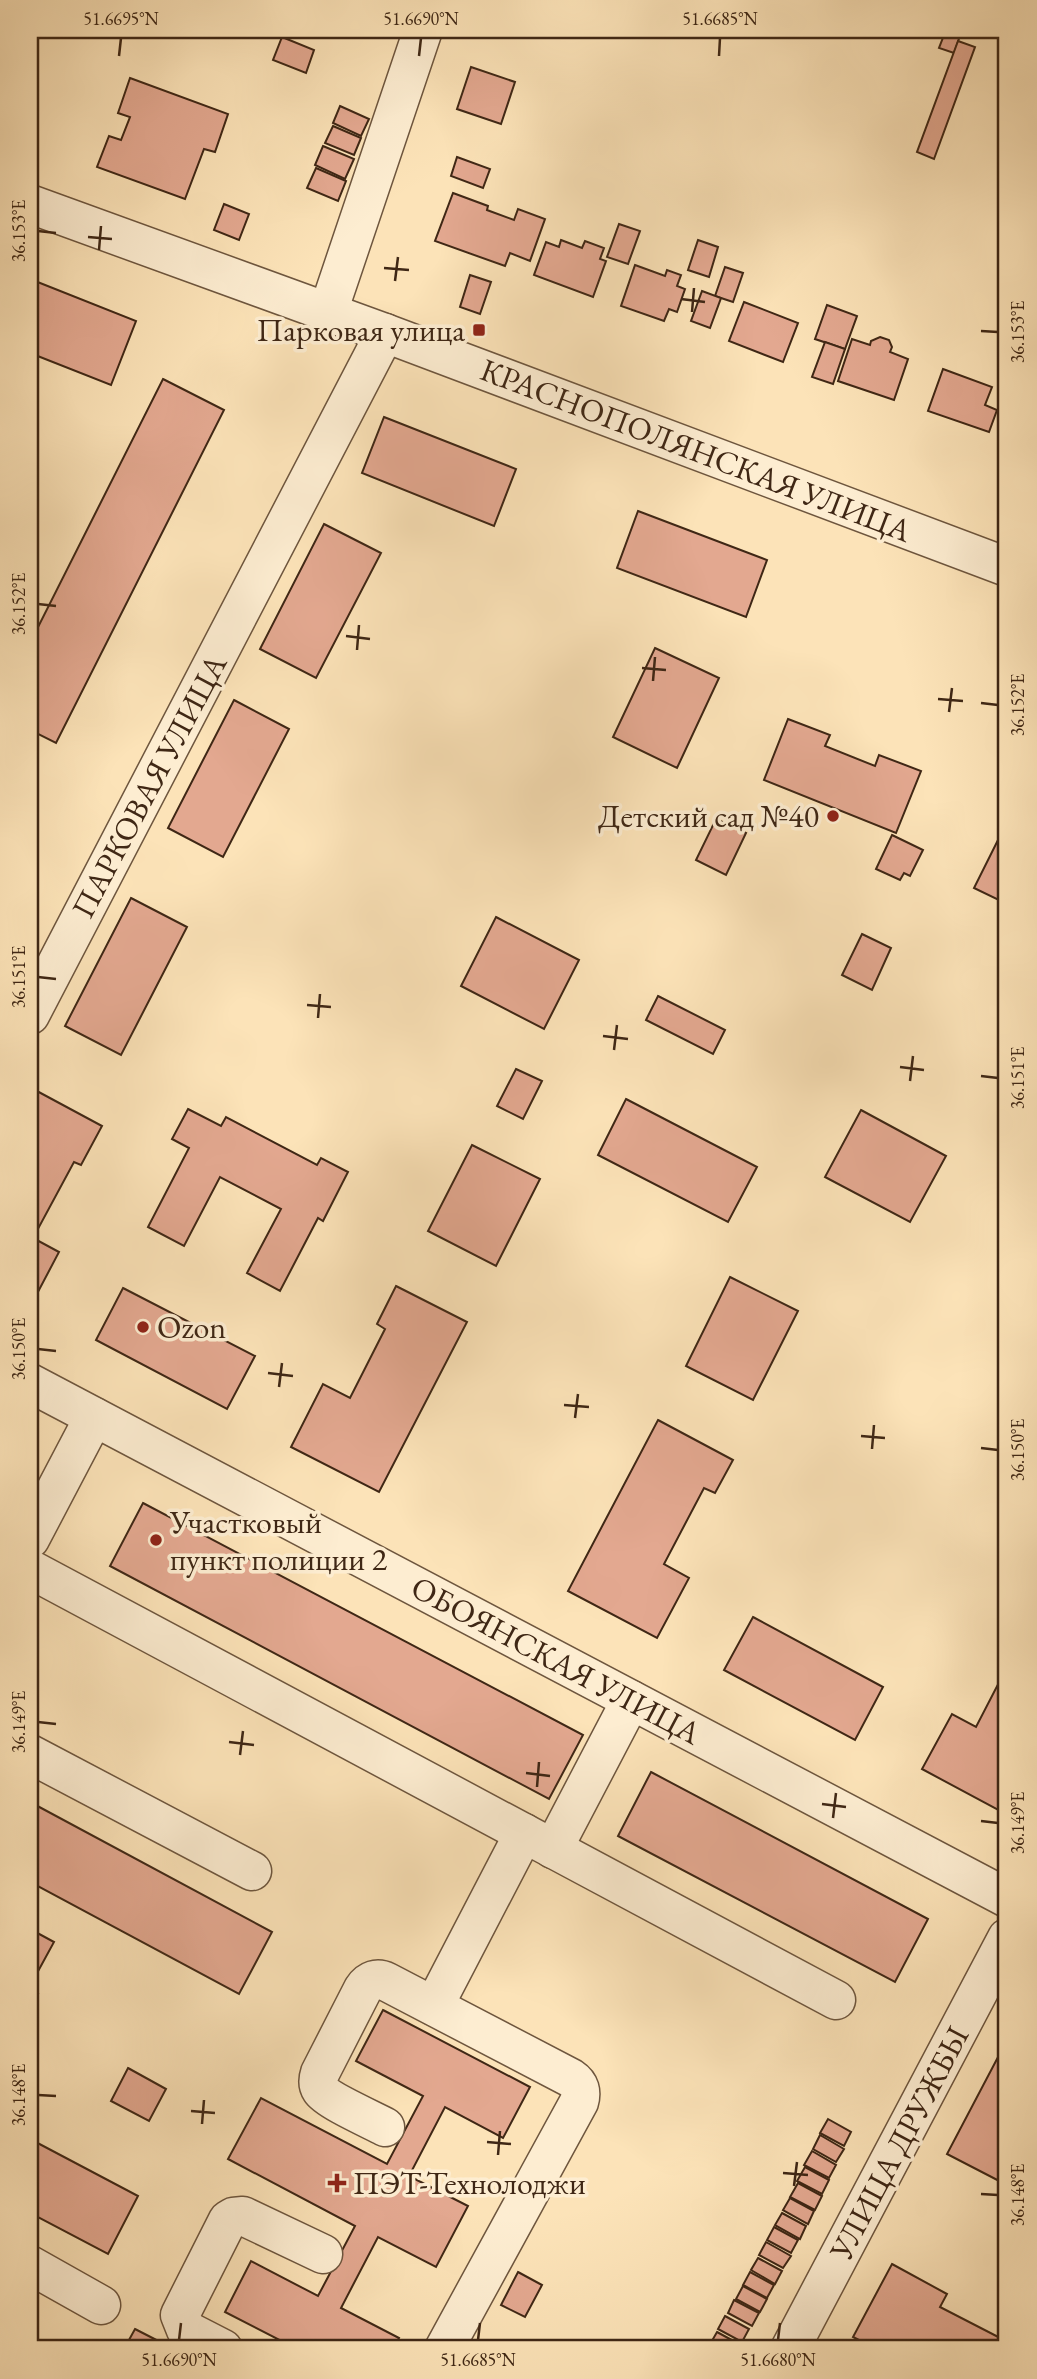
<svg xmlns="http://www.w3.org/2000/svg" width="1037" height="2379" font-family="'EB Garamond',serif">
  <style>
    .building { fill: #e3a890; stroke: #3f2715; stroke-width: 2 }
    .lines { fill: none; stroke-linecap: round; stroke-linejoin: round }
    .minor-casing { stroke: #6e563e; stroke-width: 41 }
    .minor { stroke: #fdedd1; stroke-width: 38 }
    .ticks { fill: none; stroke: #3f2715; stroke-width: 2.5 }
    .poi-dot { fill: #8f2418; stroke: #fdedd1; stroke-width: 2.5 }
    .labels { text-anchor: middle; stroke-width: 7; stroke-linejoin: round; paint-order: stroke }
    .poi-label { font-size: 32px; fill: #3f2715; stroke: #fdedd1; text-anchor: start }
    .street-label { font-size: 32px; fill: #3f2715; stroke: #fdedd1 }
    .neatline { fill: none; stroke: #3f2715; stroke-width: 2.5 }
    .ticks-label { font-size: 18px; text-anchor: middle; fill: #3f2715 }
  </style>
  <rect width="100%" height="100%" fill="#fce3b8"/>
  <filter id="stains"><feTurbulence type="fractalNoise" baseFrequency=".00286" numOctaves="4"/><feColorMatrix values="0 0 0 0 .2 0 0 0 0 .09 0 0 0 0 .02 0 0 0 .5 -.17"/></filter>
  <radialGradient id="worn" r=".72"><stop offset=".6" stop-color="#630" stop-opacity="0"/><stop offset="1" stop-color="#630" stop-opacity=".3"/></radialGradient>
  <g class="building">
    <path d="M 946,30 L 962,30 L 954,53 L 939,48 Z"/>
    <path d="M 282,37 L 314,50 L 306,73 L 273,60 Z"/>
    <path d="M 958,41 L 975,47 L 934,159 L 917,152 Z"/>
    <path d="M 471,67 L 515,82 L 501,124 L 457,109 Z"/>
    <path d="M 130,78 L 228,114 L 215,152 L 204,149 L 185,199 L 97,167 L 109,136 L 121,140 L 130,117 L 118,113 Z"/>
    <path d="M 340,106 L 369,119 L 361,136 L 333,123 Z"/>
    <path d="M 333,126 L 361,138 L 354,155 L 325,143 Z"/>
    <path d="M 323,146 L 354,159 L 345,179 L 315,165 Z"/>
    <path d="M 457,157 L 490,169 L 483,188 L 451,176 Z"/>
    <path d="M 316,168 L 346,181 L 338,201 L 307,188 Z"/>
    <path d="M 453,193 L 488,206 L 487,210 L 514,220 L 518,209 L 545,219 L 530,261 L 510,253 L 505,266 L 435,241 Z"/>
    <path d="M 224,204 L 249,214 L 239,240 L 214,230 Z"/>
    <path d="M 619,224 L 640,231 L 628,264 L 607,257 Z"/>
    <path d="M 561,240 L 582,248 L 585,241 L 604,248 L 600,259 L 606,261 L 593,297 L 534,275 L 546,242 L 559,247 Z"/>
    <path d="M 698,240 L 718,247 L 709,277 L 688,270 Z"/>
    <path d="M 635,265 L 665,276 L 667,270 L 681,275 L 677,286 L 685,289 L 677,312 L 669,309 L 664,321 L 621,306 Z"/>
    <path d="M 725,267 L 743,273 L 733,302 L 715,296 Z"/>
    <path d="M 470,275 L 491,282 L 480,314 L 460,307 Z"/>
    <path d="M 30,279 L 136,321 L 111,385 L 30,353 Z"/>
    <path d="M 702,291 L 721,298 L 710,328 L 691,321 Z"/>
    <path d="M 744,302 L 798,323 L 783,362 L 729,341 Z"/>
    <path d="M 827,305 L 857,316 L 845,349 L 815,339 Z"/>
    <path d="M 880,337 L 889,340 L 892,347 L 890,352 L 908,359 L 894,400 L 838,381 L 852,339 L 870,345 L 871,341 Z"/>
    <path d="M 825,342 L 845,349 L 833,384 L 812,377 Z"/>
    <path d="M 943,369 L 992,387 L 985,405 L 997,410 L 989,432 L 928,411 Z"/>
    <path d="M 163,379 L 224,410 L 56,743 L 30,730 L 30,643 Z"/>
    <path d="M 384,417 L 516,469 L 494,526 L 362,473 Z"/>
    <path d="M 638,511 L 767,560 L 746,617 L 617,568 Z"/>
    <path d="M 324,524 L 381,553 L 316,678 L 260,649 Z"/>
    <path d="M 655,648 L 719,678 L 677,768 L 613,737 Z"/>
    <path d="M 234,700 L 289,729 L 223,857 L 168,828 Z"/>
    <path d="M 788,719 L 830,735 L 825,746 L 875,766 L 879,755 L 921,771 L 896,833 L 764,780 Z"/>
    <path d="M 716,819 L 746,833 L 726,875 L 696,860 Z"/>
    <path d="M 1007,822 L 1007,904 L 974,888 Z"/>
    <path d="M 892,835 L 923,850 L 910,876 L 904,873 L 900,880 L 876,869 Z"/>
    <path d="M 131,898 L 187,927 L 121,1055 L 65,1026 Z"/>
    <path d="M 496,917 L 579,960 L 544,1029 L 461,986 Z"/>
    <path d="M 862,934 L 891,948 L 872,990 L 842,975 Z"/>
    <path d="M 658,996 L 725,1030 L 713,1054 L 646,1020 Z"/>
    <path d="M 516,1069 L 542,1081 L 523,1119 L 497,1106 Z"/>
    <path d="M 35,1090 L 102,1126 L 81,1165 L 74,1162 L 33,1238 L 59,1252 L 30,1307 L 30,1099 Z"/>
    <path d="M 626,1099 L 757,1167 L 728,1222 L 598,1155 Z"/>
    <path d="M 188,1109 L 221,1126 L 226,1117 L 317,1165 L 321,1158 L 348,1172 L 323,1221 L 318,1218 L 280,1291 L 247,1273 L 281,1209 L 220,1177 L 184,1246 L 148,1227 L 189,1148 L 172,1139 Z"/>
    <path d="M 861,1110 L 946,1156 L 910,1222 L 825,1177 Z"/>
    <path d="M 472,1145 L 540,1179 L 496,1266 L 428,1231 Z"/>
    <path d="M 1007,1255 L 1007,1275 L 999,1270 Z"/>
    <path d="M 730,1277 L 798,1311 L 753,1400 L 686,1366 Z"/>
    <path d="M 396,1286 L 467,1322 L 379,1492 L 291,1447 L 323,1384 L 350,1398 L 385,1329 L 377,1324 Z"/>
    <path d="M 123,1288 L 255,1356 L 227,1409 L 96,1340 Z"/>
    <path d="M 658,1420 L 733,1460 L 715,1493 L 704,1488 L 664,1564 L 689,1578 L 657,1638 L 568,1591 Z"/>
    <path d="M 143,1503 L 583,1735 L 549,1799 L 110,1566 Z"/>
    <path d="M 753,1617 L 883,1687 L 855,1740 L 724,1670 Z"/>
    <path d="M 1007,1667 L 1007,1802 L 1002,1812 L 922,1769 L 952,1714 L 976,1727 Z"/>
    <path d="M 651,1772 L 928,1919 L 895,1982 L 618,1836 Z"/>
    <path d="M 30,1802 L 272,1932 L 239,1994 L 30,1882 Z"/>
    <path d="M 30,1929 L 54,1942 L 30,1986 Z"/>
    <path d="M 30,1990 L 38,1994 L 30,2010 Z"/>
    <path d="M 383,2010 L 530,2087 L 503,2138 L 445,2107 L 409,2176 L 468,2206 L 436,2267 L 378,2237 L 341,2308 L 399,2338 L 393,2349 L 297,2349 L 225,2312 L 251,2261 L 318,2296 L 355,2226 L 228,2159 L 261,2098 L 387,2164 L 423,2096 L 356,2061 Z"/>
    <path d="M 1007,2040 L 1007,2185 L 947,2154 Z"/>
    <path d="M 128,2068 L 166,2089 L 149,2121 L 111,2101 Z"/>
    <path d="M 828,2119 L 851,2132 L 844,2146 L 820,2133 Z"/>
    <path d="M 820,2135 L 844,2149 L 836,2162 L 813,2149 Z"/>
    <path d="M 30,2139 L 138,2196 L 108,2254 L 30,2213 Z"/>
    <path d="M 812,2151 L 836,2165 L 829,2178 L 804,2165 Z"/>
    <path d="M 805,2167 L 829,2180 L 822,2194 L 797,2181 Z"/>
    <path d="M 798,2183 L 822,2196 L 815,2210 L 790,2197 Z"/>
    <path d="M 790,2198 L 814,2211 L 808,2224 L 783,2210 Z"/>
    <path d="M 782,2213 L 806,2226 L 800,2239 L 775,2225 Z"/>
    <path d="M 774,2227 L 798,2240 L 791,2253 L 767,2240 Z"/>
    <path d="M 766,2242 L 791,2256 L 783,2268 L 759,2255 Z"/>
    <path d="M 758,2258 L 782,2271 L 775,2284 L 751,2270 Z"/>
    <path d="M 892,2264 L 947,2294 L 940,2307 L 1006,2341 L 1007,2338 L 1007,2349 L 877,2349 L 853,2337 Z"/>
    <path d="M 518,2272 L 542,2285 L 525,2317 L 501,2305 Z"/>
    <path d="M 750,2272 L 774,2285 L 767,2298 L 743,2285 Z"/>
    <path d="M 743,2286 L 767,2299 L 760,2312 L 736,2299 Z"/>
    <path d="M 734,2300 L 759,2313 L 752,2326 L 728,2313 Z"/>
    <path d="M 725,2316 L 749,2329 L 742,2342 L 718,2329 Z"/>
    <path d="M 135,2329 L 174,2349 L 124,2349 Z"/>
    <path d="M 717,2332 L 741,2345 L 739,2349 L 716,2349 L 709,2346 Z"/>
  </g>
  <g class="lines">
    <defs>
      <g id="minor">
        <path d="M 30,204 L 385,333 L 1007,567"/>
        <path d="M 328,312 L 423,30"/>
        <path d="M 30,1015 L 385,333"/>
        <path d="M 30,1383 L 1007,1898"/>
        <path d="M 30,1539 L 94,1417"/>
        <path d="M 30,1569 L 836,2000"/>
        <path d="M 30,1754 L 252,1871"/>
        <path d="M 553,1849 L 631,1700"/>
        <path d="M 434,2006 L 524,1833"/>
        <path d="M 385,2127 C 372,2120 327,2100 321,2090 C 317,2084 318,2079 320,2073 L 363,1989 C 369,1980 377,1977 387,1982 L 571,2078 C 580,2084 582,2092 579,2102 L 444,2349"/>
        <path d="M 30,2265 L 101,2305"/>
        <path d="M 223,2349 L 186,2330 L 180,2315 L 228,2220 L 233,2217 L 243,2216 L 323,2254"/>
        <path d="M 790,2349 L 1007,1938"/>
      </g>
    </defs>
    <use href="#minor" class="minor-casing"/>
    <use href="#minor" class="minor"/>
  </g>
  <path class="ticks" d="M 119,56 L 121,38M 419,56 L 421,38M 719,56 L 720,38M 38,231 L 56,233M 88,237 L 112,239M 99,250 L 101,226M 384,268 L 409,270M 395,281 L 398,257M 681,299 L 705,302M 692,312 L 694,288M 981,331 L 998,332M 38,604 L 56,606M 346,636 L 370,639M 357,650 L 359,625M 642,668 L 666,670M 653,681 L 655,657M 938,699 L 963,701M 981,703 L 998,705M 949,712 L 952,688M 38,977 L 56,979M 307,1005 L 331,1007M 318,1018 L 320,994M 603,1036 L 628,1039M 614,1050 L 617,1025M 900,1067 L 924,1070M 981,1076 L 998,1078M 910,1081 L 913,1056M 38,1349 L 56,1351M 268,1373 L 293,1376M 279,1387 L 282,1363M 564,1405 L 589,1407M 575,1418 L 578,1394M 861,1436 L 885,1438M 981,1448 L 998,1450M 872,1449 L 874,1425M 38,1722 L 56,1724M 229,1742 L 254,1745M 240,1755 L 243,1731M 526,1773 L 550,1776M 537,1787 L 539,1762M 822,1804 L 846,1807M 833,1818 L 836,1793M 981,1821 L 998,1823M 38,2095 L 56,2096M 191,2111 L 215,2113M 202,2124 L 204,2100M 487,2142 L 511,2144M 498,2155 L 500,2131M 783,2173 L 808,2175M 794,2186 L 797,2162M 981,2194 L 998,2195M 179,2340 L 181,2323M 478,2340 L 480,2323M 778,2340 L 780,2323"/>
  <g class="poi-dot">
    <rect x="472" y="323" width="14" height="14" rx="3.5"/>
    <circle cx="833" cy="816" r="7"/>
    <circle cx="143" cy="1327" r="7"/>
    <circle cx="156" cy="1540" r="7"/>
    <path d="M333.5 2172.5h7v7h7v7h-7v7h-7v-7h-7v-7h7z"/>
  </g>
  <g class="labels">
    <g class="poi-label">
      <text x="465" y="341" text-anchor="end">Парковая улица</text>
      <text x="819" y="827" text-anchor="end">Детский сад №40</text>
      <text x="157" y="1338">Ozon</text>
      <text x="170" y="1533">Участковый<tspan x="170" dy="37">пункт полиции 2</tspan></text>
      <text x="353" y="2194">ПЭТ-Технолоджи</text>
    </g>
    <g class="street-label">
      <text transform="translate(696 450) rotate(21)" y="11">КРАСНОПОЛЯНСКАЯ УЛИЦА</text>
      <text transform="translate(149 786) rotate(-62)" y="11">ПАРКОВАЯ УЛИЦА</text>
      <text transform="translate(556 1660) rotate(28)" y="11">ОБОЯНСКАЯ УЛИЦА</text>
      <text transform="translate(899 2143) rotate(-62)" y="11">УЛИЦА ДРУЖБЫ</text>
    </g>
  </g>
  <rect width="1037" height="2379" fill="none" stroke="#fce3b8" stroke-width="77"/>
  <rect x="38" y="38" width="960" height="2302" class="neatline"/>
  <g class="ticks-label">
    <text x="121" y="25">51.6695°N</text>
    <text x="421" y="25">51.6690°N</text>
    <text x="720" y="25">51.6685°N</text>
    <text transform="translate(19 231) rotate(-90)" y="6">36.153°E</text>
    <text transform="translate(1018 332) rotate(-90)" y="6">36.153°E</text>
    <text transform="translate(19 604) rotate(-90)" y="6">36.152°E</text>
    <text transform="translate(1018 705) rotate(-90)" y="6">36.152°E</text>
    <text transform="translate(19 977) rotate(-90)" y="6">36.151°E</text>
    <text transform="translate(1018 1078) rotate(-90)" y="6">36.151°E</text>
    <text transform="translate(19 1349) rotate(-90)" y="6">36.150°E</text>
    <text transform="translate(1018 1450) rotate(-90)" y="6">36.150°E</text>
    <text transform="translate(19 1722) rotate(-90)" y="6">36.149°E</text>
    <text transform="translate(1018 1823) rotate(-90)" y="6">36.149°E</text>
    <text transform="translate(19 2095) rotate(-90)" y="6">36.148°E</text>
    <text transform="translate(1018 2195) rotate(-90)" y="6">36.148°E</text>
    <text x="179" y="2366">51.6690°N</text>
    <text x="478" y="2366">51.6685°N</text>
    <text x="778" y="2366">51.6680°N</text>
  </g>
  <rect width="100%" height="100%" filter="url(#stains)"/>
  <rect width="100%" height="100%" fill="url(#worn)"/>
</svg>
